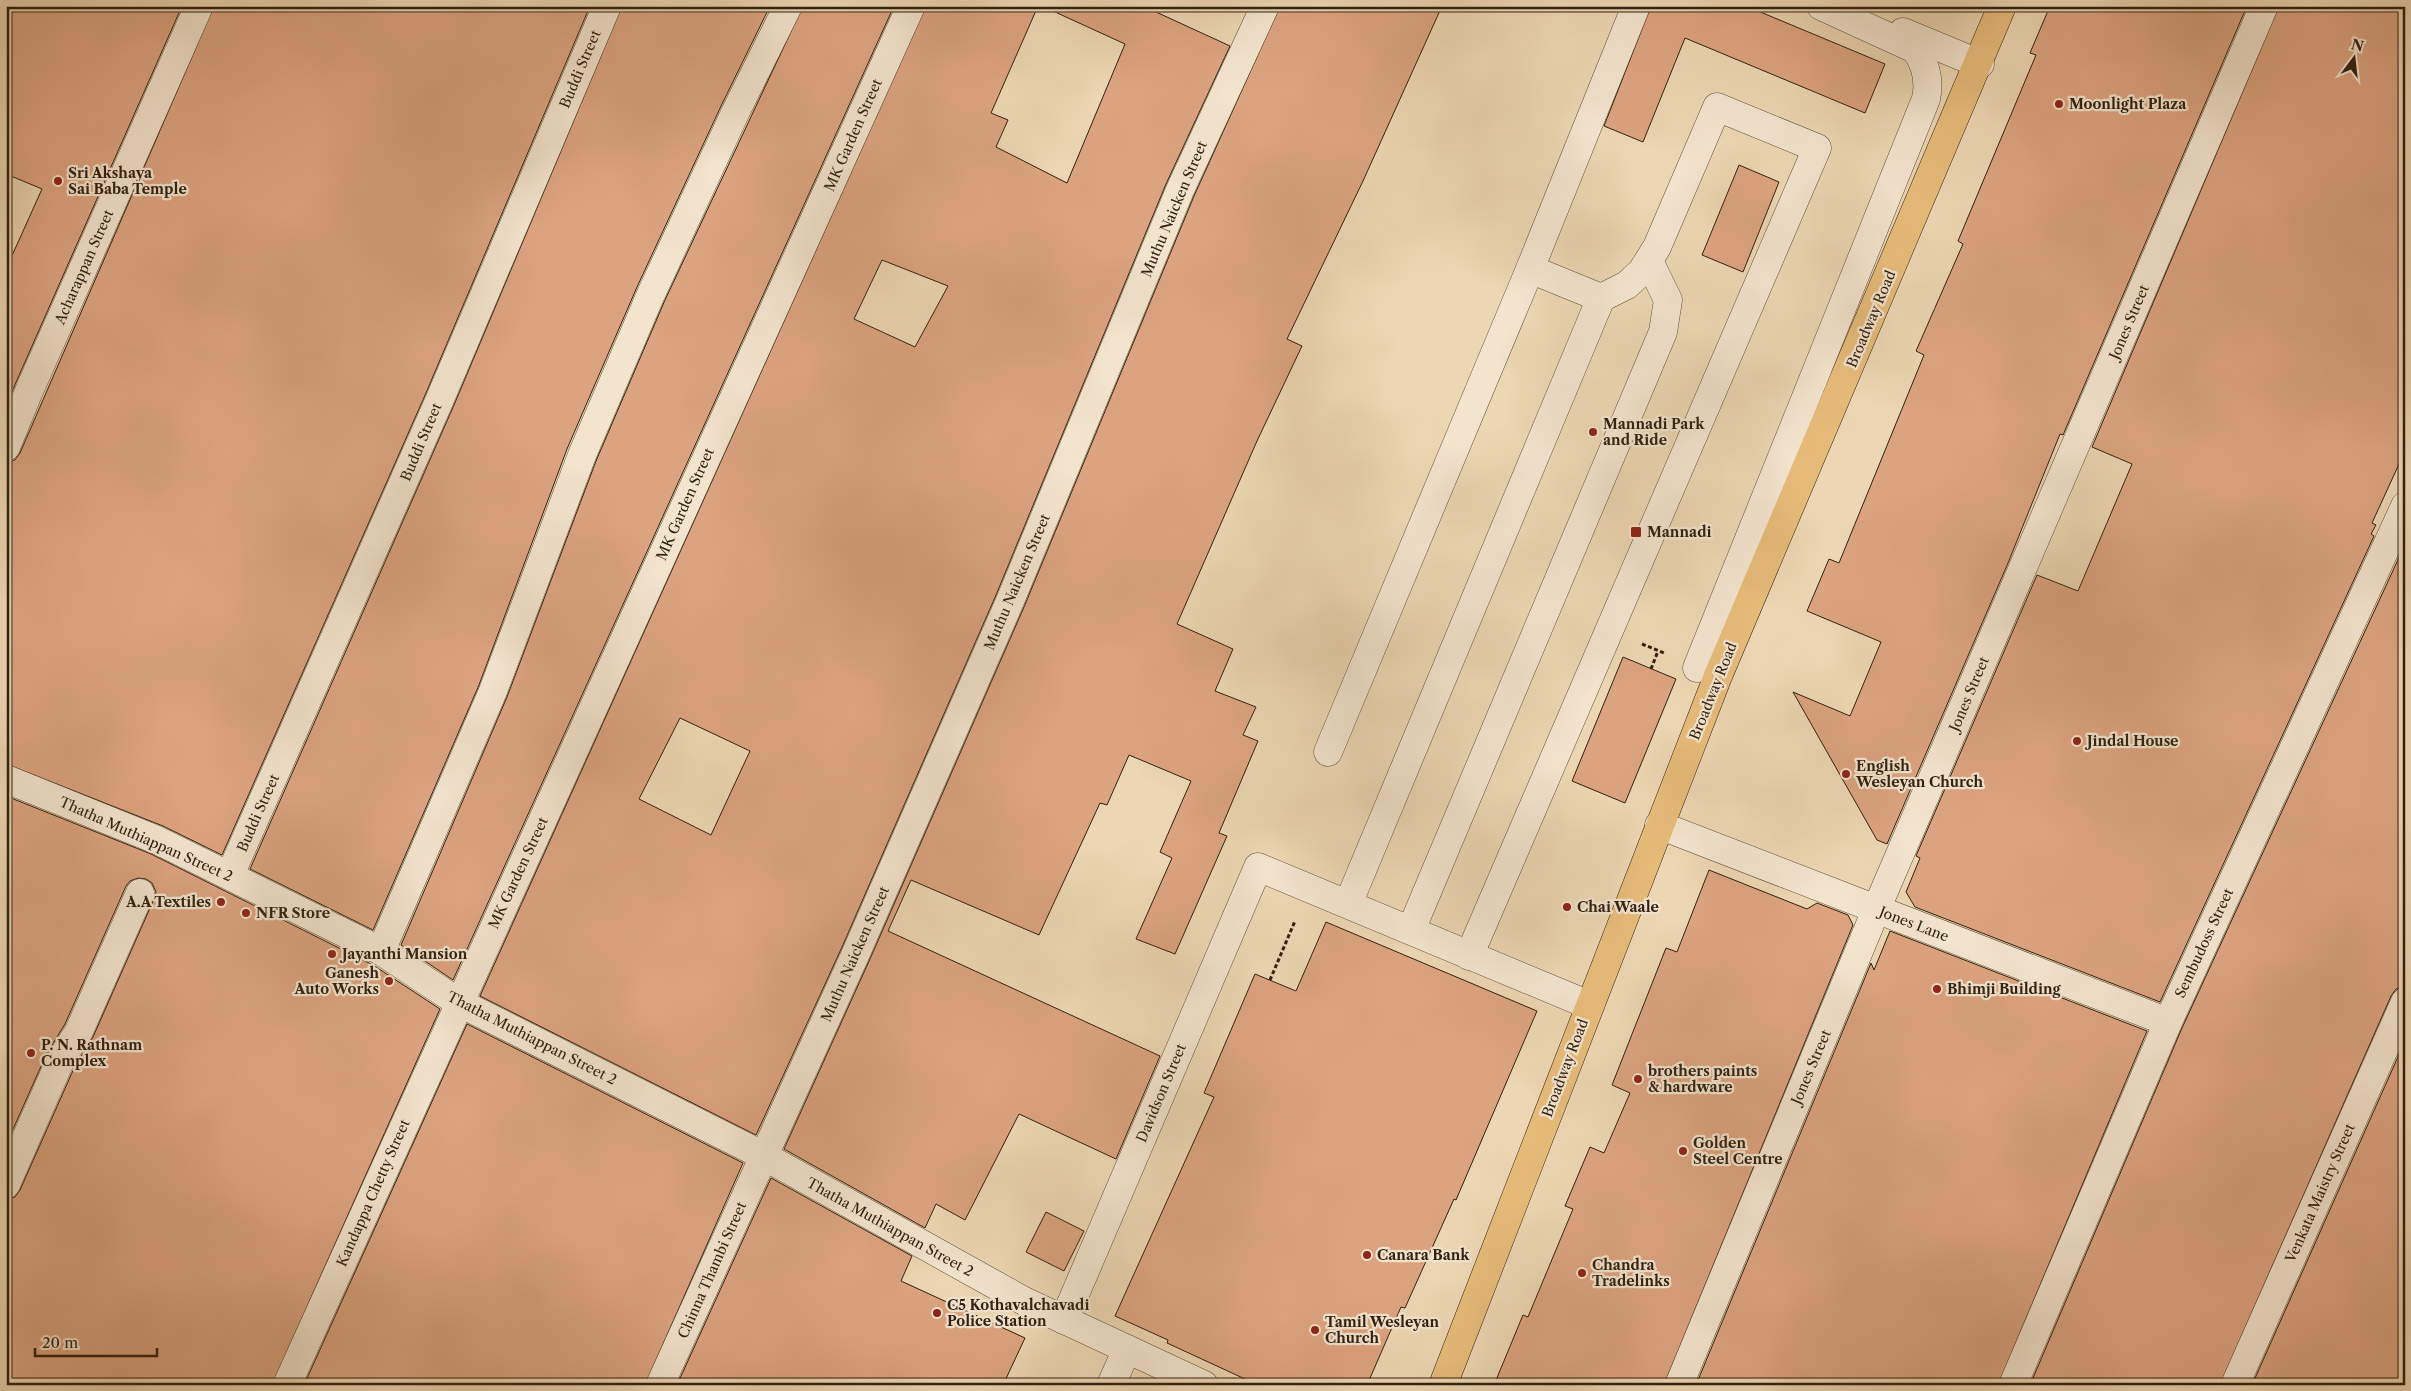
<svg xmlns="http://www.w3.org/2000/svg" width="2411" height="1391" font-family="'Libre Caslon Text',serif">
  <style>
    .building { fill: #dca380; stroke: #312010; fill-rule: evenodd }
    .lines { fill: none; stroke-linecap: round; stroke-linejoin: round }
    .minor-casing { stroke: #604e39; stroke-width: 29 }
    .major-casing { stroke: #312010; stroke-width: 29 }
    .path { stroke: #312010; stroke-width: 3; stroke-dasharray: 4 2.5; stroke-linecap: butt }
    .minor { stroke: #f3e4ce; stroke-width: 28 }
    .major { stroke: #e6bb7a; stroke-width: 28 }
    .poi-dot { fill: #8f2418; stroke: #f3e4ce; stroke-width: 2 }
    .labels { text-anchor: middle; stroke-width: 4.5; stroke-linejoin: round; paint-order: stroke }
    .street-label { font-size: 14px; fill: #312010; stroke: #f3e4ce }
    .poi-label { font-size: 14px; font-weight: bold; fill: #312010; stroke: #f3e4ce; text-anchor: start }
  </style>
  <rect width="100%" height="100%" fill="#edd6b3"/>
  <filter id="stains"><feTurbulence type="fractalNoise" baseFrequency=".004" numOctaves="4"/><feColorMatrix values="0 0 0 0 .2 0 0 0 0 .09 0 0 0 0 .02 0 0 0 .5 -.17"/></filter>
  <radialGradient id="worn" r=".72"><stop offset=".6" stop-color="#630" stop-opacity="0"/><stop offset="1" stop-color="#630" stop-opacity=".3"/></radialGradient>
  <g class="building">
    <path d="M 6,6 L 182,6 L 6,405 L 6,269 L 42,189 L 6,174 Z"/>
    <path d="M 214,6 L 590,6 L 426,393 L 222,855 L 163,826 L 6,764 L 6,462 L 15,460 L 20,453 Z"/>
    <path d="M 622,6 L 770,6 L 722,104 L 637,287 L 567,449 L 479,685 L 373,930 L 250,869 L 454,405 Z"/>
    <path d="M 803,6 L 894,6 L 453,980 L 401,945 L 507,697 L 596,461 L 665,300 Z"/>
    <path d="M 926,6 L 1038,6 L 991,113 L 1008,120 L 996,147 L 1067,183 L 1125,44 L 1042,6 L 1143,6 L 1230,46 L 1166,184 L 996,595 L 842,947 L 756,1135 L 480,996 ZM 882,260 L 948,286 L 915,347 L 854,319 ZM 680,718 L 750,751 L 711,835 L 639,799 Z"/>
    <path d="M 1280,6 L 1442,6 L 1363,181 L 1287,339 L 1302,346 L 1257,441 L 1177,624 L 1233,649 L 1215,691 L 1256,707 L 1243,735 L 1258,741 L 1219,833 L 1227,836 L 1175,954 L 1136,939 L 1172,858 L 1160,852 L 1191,781 L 1129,755 L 1107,805 L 1100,803 L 1039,935 L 911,880 L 888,931 L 1160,1056 L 1116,1159 L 1019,1114 L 965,1220 L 936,1204 L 925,1228 L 784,1149 L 870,959 L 1024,607 L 1194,196 Z"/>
    <path d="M 1651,6 L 1746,6 L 1885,64 L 1865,113 L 1685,38 L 1643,142 L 1604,126 Z"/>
    <path d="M 2050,6 L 2247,6 L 2063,435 L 2060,434 L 2008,563 L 1887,844 L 1877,840 L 1793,692 L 1850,716 L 1881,642 L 1807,611 L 1829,559 L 1839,563 L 1924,355 L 1916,351 L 1963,244 L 1958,241 L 2036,55 L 2030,53 Z"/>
    <path d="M 2279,6 L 2405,6 L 2405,451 L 2372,523 L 2376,525 L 2371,534 L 2374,536 L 2160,1002 L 1915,907 L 1906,892 L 1920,858 L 1916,856 L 2037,575 L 2078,591 L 2132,464 L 2092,447 Z"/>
    <path d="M 1739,165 L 1779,182 L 1743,272 L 1702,255 Z"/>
    <path d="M 2402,551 L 2405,552 L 2405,987 L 2396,989 L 2391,996 L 2220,1385 L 2030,1385 L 2182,1028 Z"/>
    <path d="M 1623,657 L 1676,679 L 1625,803 L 1572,781 Z"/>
    <path d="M 6,796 L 151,854 L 373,965 L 440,1009 L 272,1385 L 6,1385 L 6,1199 L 15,1197 L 20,1190 L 75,1066 L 93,1037 L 154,899 L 156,892 L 152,883 L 146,879 L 138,878 L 130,881 L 126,886 L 65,1024 L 47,1053 L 6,1145 Z"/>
    <path d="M 1709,870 L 1807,909 L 1817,903 L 1848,915 L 1853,925 L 1664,1385 L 1494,1385 L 1523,1315 L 1528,1317 L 1573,1209 L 1565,1206 L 1590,1147 L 1604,1153 L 1630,1093 L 1612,1085 L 1666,948 L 1677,952 Z"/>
    <path d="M 1326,922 L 1537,1011 L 1456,1200 L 1454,1199 L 1405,1308 L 1401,1307 L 1367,1385 L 1258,1385 L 1167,1343 L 1168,1340 L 1115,1316 L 1214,1097 L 1204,1093 L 1255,974 L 1296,991 Z"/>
    <path d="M 1890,931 L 2147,1031 L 1998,1385 L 1696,1385 L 1871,963 L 1874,970 Z"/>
    <path d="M 467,1024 L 743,1163 L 645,1385 L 304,1385 Z"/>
    <path d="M 2405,1041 L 2405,1385 L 2252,1385 Z"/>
    <path d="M 771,1178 L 912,1256 L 901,1281 L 1025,1338 L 1003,1385 L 677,1385 Z"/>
    <path d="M 1046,1212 L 1084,1231 L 1064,1271 L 1026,1252 Z"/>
  </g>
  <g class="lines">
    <defs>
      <g id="minor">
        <path d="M 1903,32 L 1980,64"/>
        <path d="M 1530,269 L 1601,298"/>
        <path d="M 6,447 L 29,391 L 199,6"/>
        <path d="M 1697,668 L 1926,99 C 1930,80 1926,64 1915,49 L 1821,6"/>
        <path d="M 1328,752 L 1530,269 L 1636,6"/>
        <path d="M 6,779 L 157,840 L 381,951 L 458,1002 L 764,1156 L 1024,1301 L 1204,1385"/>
        <path d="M 1659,825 L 2168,1022"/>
        <path d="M 230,875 L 440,399 L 607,6"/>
        <path d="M 1348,904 L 1601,298 L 1627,285 L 1642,271 L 1657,247 L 1717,107 L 1817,148 L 1469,956"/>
        <path d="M 1411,930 L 1663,332 L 1668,300 L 1649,261"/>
        <path d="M 381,951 L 493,691 L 582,455 L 651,294 L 736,111 L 788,6"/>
        <path d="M 6,1184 L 61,1059 L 79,1031 L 140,893"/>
        <path d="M 1064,1320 L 1258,867 L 1589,1005"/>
        <path d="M 287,1385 L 911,6"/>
        <path d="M 660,1385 L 856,953 L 1010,601 L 1180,190 L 1265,6"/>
        <path d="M 1111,1385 L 1127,1349"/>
        <path d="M 1679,1385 L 1876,910 L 2264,6"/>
        <path d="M 2013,1385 L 2168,1022 L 2405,506"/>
        <path d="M 2235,1385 L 2405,1002"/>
      </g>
      <path id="major" d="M 1443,1385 L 1718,676 L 2002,6"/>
    </defs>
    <use href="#minor" class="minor-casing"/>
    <use href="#major" class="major-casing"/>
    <g class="path">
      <path d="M 1676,7 L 1676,6"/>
      <path d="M 1642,644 L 1664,653"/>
      <path d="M 1651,669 L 1658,651"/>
      <path d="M 1270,980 L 1295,921"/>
    </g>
    <use href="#minor" class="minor"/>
    <use href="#major" class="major"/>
  </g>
  <g class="poi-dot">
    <circle cx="2059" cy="104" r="5"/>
    <circle cx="58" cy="181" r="5"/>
    <circle cx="1593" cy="432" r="5"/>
    <rect x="1630" y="526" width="12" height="12" rx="2.5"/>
    <circle cx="2077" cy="741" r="5"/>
    <circle cx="1846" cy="774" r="5"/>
    <circle cx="221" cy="902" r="5"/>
    <circle cx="1567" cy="907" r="5"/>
    <circle cx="246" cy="913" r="5"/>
    <circle cx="332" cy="954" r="5"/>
    <circle cx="389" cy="981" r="5"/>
    <circle cx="1937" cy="989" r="5"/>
    <circle cx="31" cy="1053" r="5"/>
    <circle cx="1638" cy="1079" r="5"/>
    <circle cx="1683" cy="1151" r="5"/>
    <circle cx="1367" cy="1255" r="5"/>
    <circle cx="1582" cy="1273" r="5"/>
    <circle cx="937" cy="1313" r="5"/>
    <circle cx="1315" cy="1330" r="5"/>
  </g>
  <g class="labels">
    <g class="street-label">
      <text transform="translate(580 69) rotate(-67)" y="5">Buddi Street</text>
      <text transform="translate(853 135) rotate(-66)" y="5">MK Garden Street</text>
      <text transform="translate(1174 209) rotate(-67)" y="5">Muthu Naicken Street</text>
      <text transform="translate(84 267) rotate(-66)" y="5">Acharappan Street</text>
      <text transform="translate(1871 319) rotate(-67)" y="5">Broadway Road</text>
      <text transform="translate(2129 322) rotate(-67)" y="5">Jones Street</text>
      <text transform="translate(421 442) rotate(-67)" y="5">Buddi Street</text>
      <text transform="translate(685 504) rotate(-66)" y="5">MK Garden Street</text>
      <text transform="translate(1017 582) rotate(-67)" y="5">Muthu Naicken Street</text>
      <text transform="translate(1713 691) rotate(-68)" y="5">Broadway Road</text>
      <text transform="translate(1969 694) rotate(-67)" y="5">Jones Street</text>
      <text transform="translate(258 813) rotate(-66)" y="5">Buddi Street</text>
      <text transform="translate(146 839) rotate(24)" y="5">Thatha Muthiappan Street 2</text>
      <text transform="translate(518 873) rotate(-65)" y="5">MK Garden Street</text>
      <text transform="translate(1914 924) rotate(21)" y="5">Jones Lane</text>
      <text transform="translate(2204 943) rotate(-65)" y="5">Sembudoss Street</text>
      <text transform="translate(855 954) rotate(-66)" y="5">Muthu Naicken Street</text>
      <text transform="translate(532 1038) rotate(27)" y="5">Thatha Muthiappan Street 2</text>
      <text transform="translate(1811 1067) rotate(-67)" y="5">Jones Street</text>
      <text transform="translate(1565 1068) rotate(-69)" y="5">Broadway Road</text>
      <text transform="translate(1161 1093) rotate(-67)" y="5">Davidson Street</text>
      <text transform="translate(373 1193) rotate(-66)" y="5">Kandappa Chetty Street</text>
      <text transform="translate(2320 1193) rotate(-66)" y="5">Venkata Maistry Street</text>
      <text transform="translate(890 1227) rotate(29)" y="5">Thatha Muthiappan Street 2</text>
      <text transform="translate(712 1270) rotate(-66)" y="5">Chinna Thambi Street</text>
    </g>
    <g class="poi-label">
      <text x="2069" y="109">Moonlight Plaza</text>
      <text x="68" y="178">Sri Akshaya<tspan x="68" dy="16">Sai Baba Temple</tspan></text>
      <text x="1603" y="429">Mannadi Park<tspan x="1603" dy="16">and Ride</tspan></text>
      <text x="1647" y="537">Mannadi</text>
      <text x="2087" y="746">Jindal House</text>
      <text x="1856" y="771">English<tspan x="1856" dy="16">Wesleyan Church</tspan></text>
      <text x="211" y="907" text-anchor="end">A.A Textiles</text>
      <text x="1577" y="912">Chai Waale</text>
      <text x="256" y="918">NFR Store</text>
      <text x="342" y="959">Jayanthi Mansion</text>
      <text x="379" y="978" text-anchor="end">Ganesh<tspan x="379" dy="16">Auto Works</tspan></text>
      <text x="1947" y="994">Bhimji Building</text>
      <text x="41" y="1050">P. N. Rathnam<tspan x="41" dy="16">Complex</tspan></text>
      <text x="1648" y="1076">brothers paints<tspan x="1648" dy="16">&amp; hardware</tspan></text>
      <text x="1693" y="1148">Golden<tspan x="1693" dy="16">Steel Centre</tspan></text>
      <text x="1377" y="1260">Canara Bank</text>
      <text x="1592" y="1270">Chandra<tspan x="1592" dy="16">Tradelinks</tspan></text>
      <text x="947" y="1310">C5 Kothavalchavadi<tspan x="947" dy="16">Police Station</tspan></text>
      <text x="1325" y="1327">Tamil Wesleyan<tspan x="1325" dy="16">Church</tspan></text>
    </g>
  </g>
  <rect width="2411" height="1391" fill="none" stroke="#edd6b3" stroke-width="25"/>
  <rect x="8" y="8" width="2396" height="1376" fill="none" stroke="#312010" stroke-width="2.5"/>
  <rect x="12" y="12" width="2386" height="1366" fill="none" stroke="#312010"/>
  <g transform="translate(2354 58) rotate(15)" stroke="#f3e4ce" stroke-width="4" paint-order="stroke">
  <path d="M0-4L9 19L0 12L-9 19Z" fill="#312010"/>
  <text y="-8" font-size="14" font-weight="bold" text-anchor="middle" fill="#312010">N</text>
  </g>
  <path d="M35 1348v8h122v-8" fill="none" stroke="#312010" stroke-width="2.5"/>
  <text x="42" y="1348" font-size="15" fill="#312010" stroke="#f3e4ce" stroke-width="4" paint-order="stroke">20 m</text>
  <rect width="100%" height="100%" filter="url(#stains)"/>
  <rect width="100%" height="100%" fill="url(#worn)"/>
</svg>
